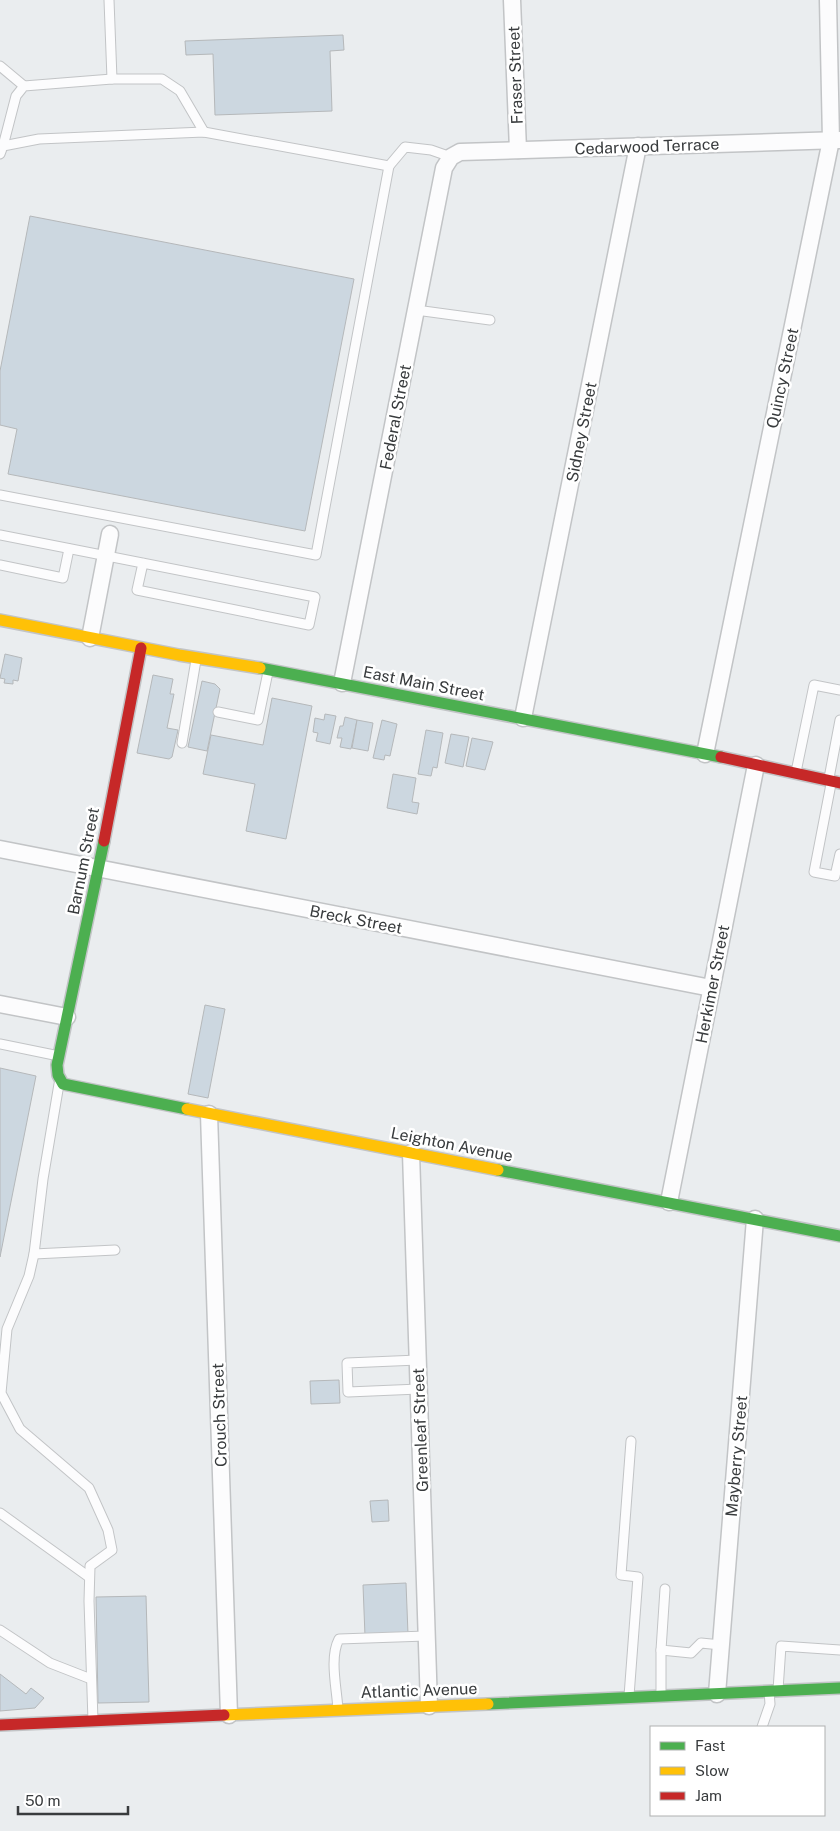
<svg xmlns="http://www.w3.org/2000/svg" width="840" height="1831" font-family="'Public Sans',sans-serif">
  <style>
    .building { fill: #ccd7e0; stroke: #b5b8ba }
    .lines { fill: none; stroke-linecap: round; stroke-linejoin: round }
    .lane-casing { stroke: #c2c4c6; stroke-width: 11 }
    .street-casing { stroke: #c2c4c6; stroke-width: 19 }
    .fast-casing { stroke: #c2c4c6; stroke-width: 14 }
    .slow-casing { stroke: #c2c4c6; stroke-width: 14 }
    .jam-casing { stroke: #c2c4c6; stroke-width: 14 }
    .lane { stroke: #fcfcfd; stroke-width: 9 }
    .street { stroke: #fcfcfd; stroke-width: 16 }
    .fast { stroke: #4caf50; stroke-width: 11 }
    .slow { stroke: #ffc107; stroke-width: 11 }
    .jam { stroke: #c62828; stroke-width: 11 }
    .labels { text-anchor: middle; stroke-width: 5; stroke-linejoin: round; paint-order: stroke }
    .street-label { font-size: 16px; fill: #383b3d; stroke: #fff }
  </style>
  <rect width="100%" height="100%" fill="#eaedef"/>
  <g class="building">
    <path d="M 343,35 L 344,50 L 330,51 L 332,111 L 215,115 L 213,54 L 186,55 L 185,41 Z"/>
    <path d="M 30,216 L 354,279 L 305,531 L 8,474 L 17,429 L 0,425 L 0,371 Z"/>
    <path d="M 5,654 L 22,658 L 18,681 L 13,680 L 13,684 L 4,683 L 5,679 L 0,678 Z"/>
    <path d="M 153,675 L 173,679 L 170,694 L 174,694 L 167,728 L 178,730 L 172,757 L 169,759 L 137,753 Z"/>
    <path d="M 202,681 L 215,684 L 220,689 L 207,751 L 188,747 Z"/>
    <path d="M 272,698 L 312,706 L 286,839 L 246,831 L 255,784 L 203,774 L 211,735 L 263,745 Z"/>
    <path d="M 325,714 L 336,716 L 330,744 L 316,741 L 318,733 L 313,732 L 315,718 L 324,720 Z"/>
    <path d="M 345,717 L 357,720 L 351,749 L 340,747 L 342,738 L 337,738 L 340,726 L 343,726 Z"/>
    <path d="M 357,720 L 373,723 L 368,751 L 352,748 Z"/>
    <path d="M 382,720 L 397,724 L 390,756 L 385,755 L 384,760 L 373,758 Z"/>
    <path d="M 426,730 L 443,733 L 437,768 L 433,767 L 431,776 L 418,774 Z"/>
    <path d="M 451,734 L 469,737 L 463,767 L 445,763 Z"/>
    <path d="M 472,738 L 493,742 L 485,770 L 466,766 Z"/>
    <path d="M 393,774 L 416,778 L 412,802 L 419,803 L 417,814 L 387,808 Z"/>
    <path d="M 205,1005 L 225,1009 L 208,1098 L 188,1094 Z"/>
    <path d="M 0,1068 L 36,1076 L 0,1257 Z"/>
    <path d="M 339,1380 L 340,1403 L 311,1404 L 310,1381 Z"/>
    <path d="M 388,1500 L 389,1521 L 372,1522 L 370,1501 Z"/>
    <path d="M 406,1583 L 408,1634 L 365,1636 L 363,1585 Z"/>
    <path d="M 146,1596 L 149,1702 L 98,1703 L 96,1597 Z"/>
    <path d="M 0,1674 L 26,1694 L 31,1688 L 44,1698 L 35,1708 L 0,1711 Z"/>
  </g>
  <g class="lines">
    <defs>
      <g id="lane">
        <path d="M 109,0 L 112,79 L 162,79 L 180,91 L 204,132"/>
        <path d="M 0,66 L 24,86"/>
        <path d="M 3,146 L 16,96 L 24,86 L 112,79"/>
        <path d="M 0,154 L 3,146 L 39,139 L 204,132 L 389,166 L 316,555 L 0,495"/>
        <path d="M 389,166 L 405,147 L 431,150 L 451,157"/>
        <path d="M 416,310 L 490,320"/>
        <path d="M 0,535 C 105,556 210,577 315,597 L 309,625 L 137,590 L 143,563"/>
        <path d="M 0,565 L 63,578 L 69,549"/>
        <path d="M 218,712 L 258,720 L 268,672"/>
        <path d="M 182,743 L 196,660"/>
        <path d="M 796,772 L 814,685 L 840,690"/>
        <path d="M 829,778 L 840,720"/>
        <path d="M 831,784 L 814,872 L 835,876 L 840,854"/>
        <path d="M 0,1044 L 59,1056"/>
        <path d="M 59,1084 L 43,1179 L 34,1254 L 29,1276 L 7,1329 L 1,1393 L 20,1429 L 89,1488 L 108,1530 L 112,1550 L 90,1566 L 89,1601 L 93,1721"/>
        <path d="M 34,1254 L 115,1250"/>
        <path d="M 418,1360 L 347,1363 L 348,1392 L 419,1389"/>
        <path d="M 0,1513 L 89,1577"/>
        <path d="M 665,1589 L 661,1650 L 691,1653 L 701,1643 L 721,1645"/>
        <path d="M 0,1630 L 50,1663 L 91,1679"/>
        <path d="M 661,1650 L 661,1696"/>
        <path d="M 778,1690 L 781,1646 L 840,1650"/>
        <path d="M 629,1696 L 638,1577 L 621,1575 L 631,1441"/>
        <path d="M 338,1710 C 337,1689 329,1658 339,1639 L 426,1636"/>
        <path d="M 762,1727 L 770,1704 L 769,1691"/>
      </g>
      <g id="street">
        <path d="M 512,0 L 518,150"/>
        <path d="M 90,638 L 110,534"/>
        <path d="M 342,683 L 444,168 L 451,157 L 460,152 L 840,140"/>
        <path d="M 523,718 L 638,146"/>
        <path d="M 705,754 L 831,140 L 828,0"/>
        <path d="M 0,849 L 711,988"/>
        <path d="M 0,1004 L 67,1017"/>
        <path d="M 209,1114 L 229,1715"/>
        <path d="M 411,1153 L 429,1706"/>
        <path d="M 669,1202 L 756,765"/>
        <path d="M 717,1694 L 755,1219"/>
      </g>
      <g id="fast">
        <path d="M 260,668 L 721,757"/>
        <path d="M 104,841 L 57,1065 L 58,1075 L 63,1084 L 187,1109"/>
        <path d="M 498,1170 L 840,1236"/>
        <path d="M 488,1704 L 840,1688"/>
      </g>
      <g id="slow">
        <path d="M 0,620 L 179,655 L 260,668"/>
        <path d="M 187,1109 L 498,1170"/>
        <path d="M 224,1715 L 488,1704"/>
      </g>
      <g id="jam">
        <path d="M 721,757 L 840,783"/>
        <path d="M 104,841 L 141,648"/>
        <path d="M 0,1725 L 224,1715"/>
      </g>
    </defs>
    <use href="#lane" class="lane-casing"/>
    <use href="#street" class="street-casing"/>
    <use href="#fast" class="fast-casing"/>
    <use href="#slow" class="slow-casing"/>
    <use href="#jam" class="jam-casing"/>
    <use href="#lane" class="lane"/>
    <use href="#street" class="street"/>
    <use href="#fast" class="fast"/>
    <use href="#slow" class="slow"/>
    <use href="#jam" class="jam"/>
  </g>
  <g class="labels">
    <g class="street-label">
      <text transform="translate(515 75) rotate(-92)" y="6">Fraser Street</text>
      <text transform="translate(647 146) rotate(-2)" y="6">Cedarwood Terrace</text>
      <text transform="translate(782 378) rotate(-78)" y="6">Quincy Street</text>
      <text transform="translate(395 417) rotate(-79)" y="6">Federal Street</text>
      <text transform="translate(581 432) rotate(-79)" y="6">Sidney Street</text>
      <text transform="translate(424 683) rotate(11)" y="6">East Main Street</text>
      <text transform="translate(83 861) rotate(-79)" y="6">Barnum Street</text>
      <text transform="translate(356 919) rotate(11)" y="6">Breck Street</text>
      <text transform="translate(712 984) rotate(-79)" y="6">Herkimer Street</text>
      <text transform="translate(452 1144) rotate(11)" y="6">Leighton Avenue</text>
      <text transform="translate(219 1415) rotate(-92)" y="6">Crouch Street</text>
      <text transform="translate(420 1430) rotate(-92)" y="6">Greenleaf Street</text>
      <text transform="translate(736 1456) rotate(-85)" y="6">Mayberry Street</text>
      <text transform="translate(419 1690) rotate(-2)" y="6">Atlantic Avenue</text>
    </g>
  </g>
  <rect x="650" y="1726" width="175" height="90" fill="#ffffff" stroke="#afb1b1"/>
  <rect x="660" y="1742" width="25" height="8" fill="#4caf50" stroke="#afb1b1"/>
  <text x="695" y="1751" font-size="15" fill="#383b3d">Fast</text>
  <rect x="660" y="1767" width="25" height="8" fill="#ffc107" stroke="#afb1b1"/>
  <text x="695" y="1776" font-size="15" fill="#383b3d">Slow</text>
  <rect x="660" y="1792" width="25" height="8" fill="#c62828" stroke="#afb1b1"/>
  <text x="695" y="1801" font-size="15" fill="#383b3d">Jam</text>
  <path d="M18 1806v8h110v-8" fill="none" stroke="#383b3d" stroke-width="2.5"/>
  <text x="25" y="1806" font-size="15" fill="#383b3d" stroke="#ffffff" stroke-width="4" paint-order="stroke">50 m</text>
</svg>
